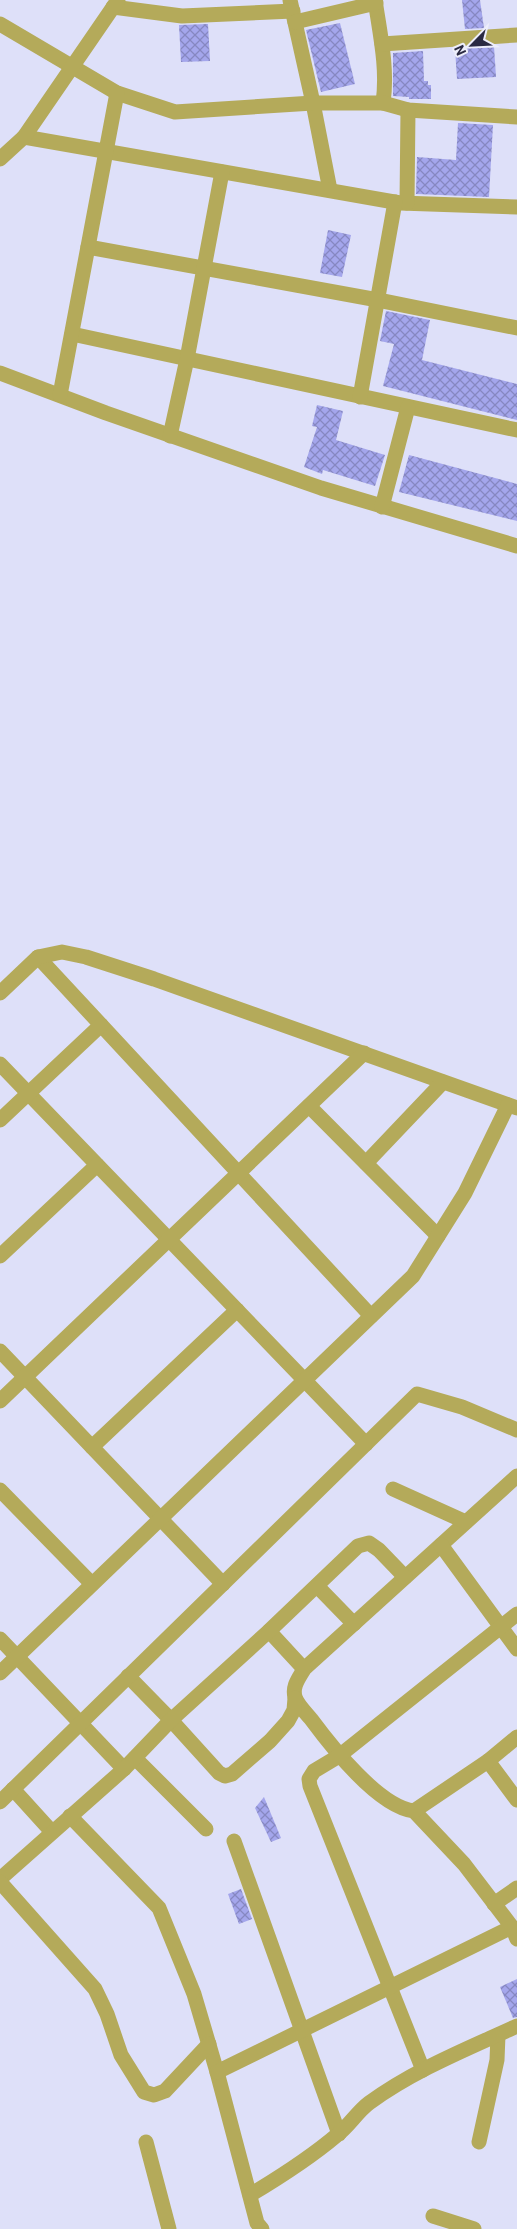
<svg xmlns="http://www.w3.org/2000/svg" width="517" height="2229" font-family="Barlow,sans-serif">
  <style>
    .building { fill: url(#building-cross-hatch) }
    .lines { fill: none; stroke-linecap: round; stroke-linejoin: round }
    .minor { stroke: #b4aa5a; stroke-width: 15 }
  </style>
  <defs>
    <pattern id="building-cross-hatch" width="8" height="8" patternUnits="userSpaceOnUse" patternTransform="scale(1.25)"><rect width="8" height="8" fill="#a4a6ec"/><path d="M0 0l8 8M0 8l8-8" fill="none" stroke="#8687c1"/></pattern>
  </defs>
  <rect width="100%" height="100%" fill="#dee0f9"/>
  <g class="building">
    <path d="M 462,0 L 480,0 L 484,28 L 465,29 Z"/>
    <path d="M 340,23 L 355,84 L 321,92 L 306,30 Z"/>
    <path d="M 208,24 L 210,61 L 181,62 L 179,25 Z"/>
    <path d="M 494,46 L 496,77 L 457,79 L 455,49 Z"/>
    <path d="M 423,51 L 424,81 L 428,81 L 428,85 L 431,85 L 431,99 L 409,99 L 409,97 L 393,96 L 393,53 Z"/>
    <path d="M 458,123 L 493,125 L 489,197 L 416,194 L 417,157 L 456,160 Z"/>
    <path d="M 328,230 L 351,235 L 342,277 L 320,273 Z"/>
    <path d="M 386,311 L 430,320 L 422,360 L 517,384 L 517,420 L 383,386 L 394,344 L 380,341 Z"/>
    <path d="M 317,405 L 343,411 L 336,440 L 385,455 L 375,486 L 323,470 L 322,474 L 304,467 L 317,427 L 312,426 Z"/>
    <path d="M 409,455 L 517,484 L 517,521 L 399,492 Z"/>
    <path d="M 264,1797 L 281,1838 L 271,1842 L 255,1808 Z"/>
    <path d="M 241,1889 L 252,1919 L 239,1924 L 228,1894 Z"/>
    <path d="M 517,1979 L 517,2017 L 513,2018 L 500,1987 Z"/>
  </g>
  <g class="lines">
    <g class="minor">
      <path d="M 290,0 L 313,103 L 330,190"/>
      <path d="M 375,0 C 380,34 388,69 383,103"/>
      <path d="M 113,7 L 182,16 L 293,11"/>
      <path d="M 295,22 L 376,3"/>
      <path d="M 0,24 L 117,93 L 175,112 L 313,103 L 383,103 L 408,110 L 517,117"/>
      <path d="M 382,44 L 517,35"/>
      <path d="M 24,137 L 400,203 L 517,207"/>
      <path d="M 0,159 L 24,137 L 118,0"/>
      <path d="M 407,203 L 408,110"/>
      <path d="M 88,247 L 378,300 L 517,328"/>
      <path d="M 72,334 L 517,430"/>
      <path d="M 0,373 L 106,413 L 321,488 L 517,546"/>
      <path d="M 60,395 L 117,93"/>
      <path d="M 360,397 L 395,202"/>
      <path d="M 170,436 L 187,359 L 222,172"/>
      <path d="M 382,507 L 408,407"/>
      <path d="M 38,957 L 371,1316"/>
      <path d="M 0,993 L 38,957 L 62,952 L 86,957 L 154,979 L 517,1108"/>
      <path d="M 0,1064 L 366,1444"/>
      <path d="M 309,1106 L 438,1236"/>
      <path d="M 0,1120 L 101,1025"/>
      <path d="M 366,1163 L 443,1082"/>
      <path d="M 0,1256 L 97,1165"/>
      <path d="M 0,1351 L 223,1584"/>
      <path d="M 0,1401 L 364,1053"/>
      <path d="M 92,1447 L 237,1310"/>
      <path d="M 517,1476 L 304,1669 C 299,1678 292,1686 295,1697 C 297,1704 306,1713 311,1719 C 331,1746 379,1807 414,1811 L 464,1864 L 512,1927 L 517,1939"/>
      <path d="M 393,1489 L 466,1522"/>
      <path d="M 0,1490 L 92,1584"/>
      <path d="M 441,1545 L 517,1649"/>
      <path d="M 317,1586 L 354,1624"/>
      <path d="M 269,1631 L 304,1669"/>
      <path d="M 0,1639 L 124,1769"/>
      <path d="M 0,1673 L 413,1276 L 465,1193 L 508,1105"/>
      <path d="M 128,1676 L 171,1720 L 219,1773 L 225,1776 L 232,1774 L 270,1741 L 288,1721 L 294,1710 L 295,1698"/>
      <path d="M 135,1758 L 206,1829"/>
      <path d="M 488,1761 L 517,1800"/>
      <path d="M 13,1789 L 52,1832"/>
      <path d="M 0,1802 L 417,1394 L 462,1407 L 517,1430"/>
      <path d="M 414,1811 L 488,1761 L 517,1737"/>
      <path d="M 70,1816 L 159,1908 L 194,1994 L 217,2072 L 257,2223 L 262,2229"/>
      <path d="M 234,1841 L 339,2134"/>
      <path d="M 0,1879 L 124,1769 L 171,1720 L 269,1631 L 358,1546 L 369,1543 L 379,1550 L 405,1577"/>
      <path d="M 0,1882 L 95,1989 L 107,2014 L 121,2055 L 144,2092 L 154,2095 L 165,2091 L 209,2044"/>
      <path d="M 494,1904 L 517,1888"/>
      <path d="M 423,2070 L 310,1786 L 309,1779 L 314,1771 L 339,1756 L 517,1614"/>
      <path d="M 217,2072 L 512,1927"/>
      <path d="M 146,2142 L 169,2229"/>
      <path d="M 479,2142 L 497,2060 L 498,2035"/>
      <path d="M 250,2195 C 280,2177 310,2158 337,2135 C 349,2126 357,2112 369,2103 C 414,2070 467,2049 517,2026"/>
      <path d="M 433,2216 L 474,2229"/>
    </g>
  </g>
  <g transform="translate(472 45) rotate(246)" stroke="#edeefb" stroke-width="4" paint-order="stroke">
  <path d="M0-4L9 19L0 12L-9 19Z" fill="#2a2a42"/>
  <text y="-8" font-size="14" font-weight="bold" text-anchor="middle" fill="#2a2a42">N</text>
  </g>
</svg>
